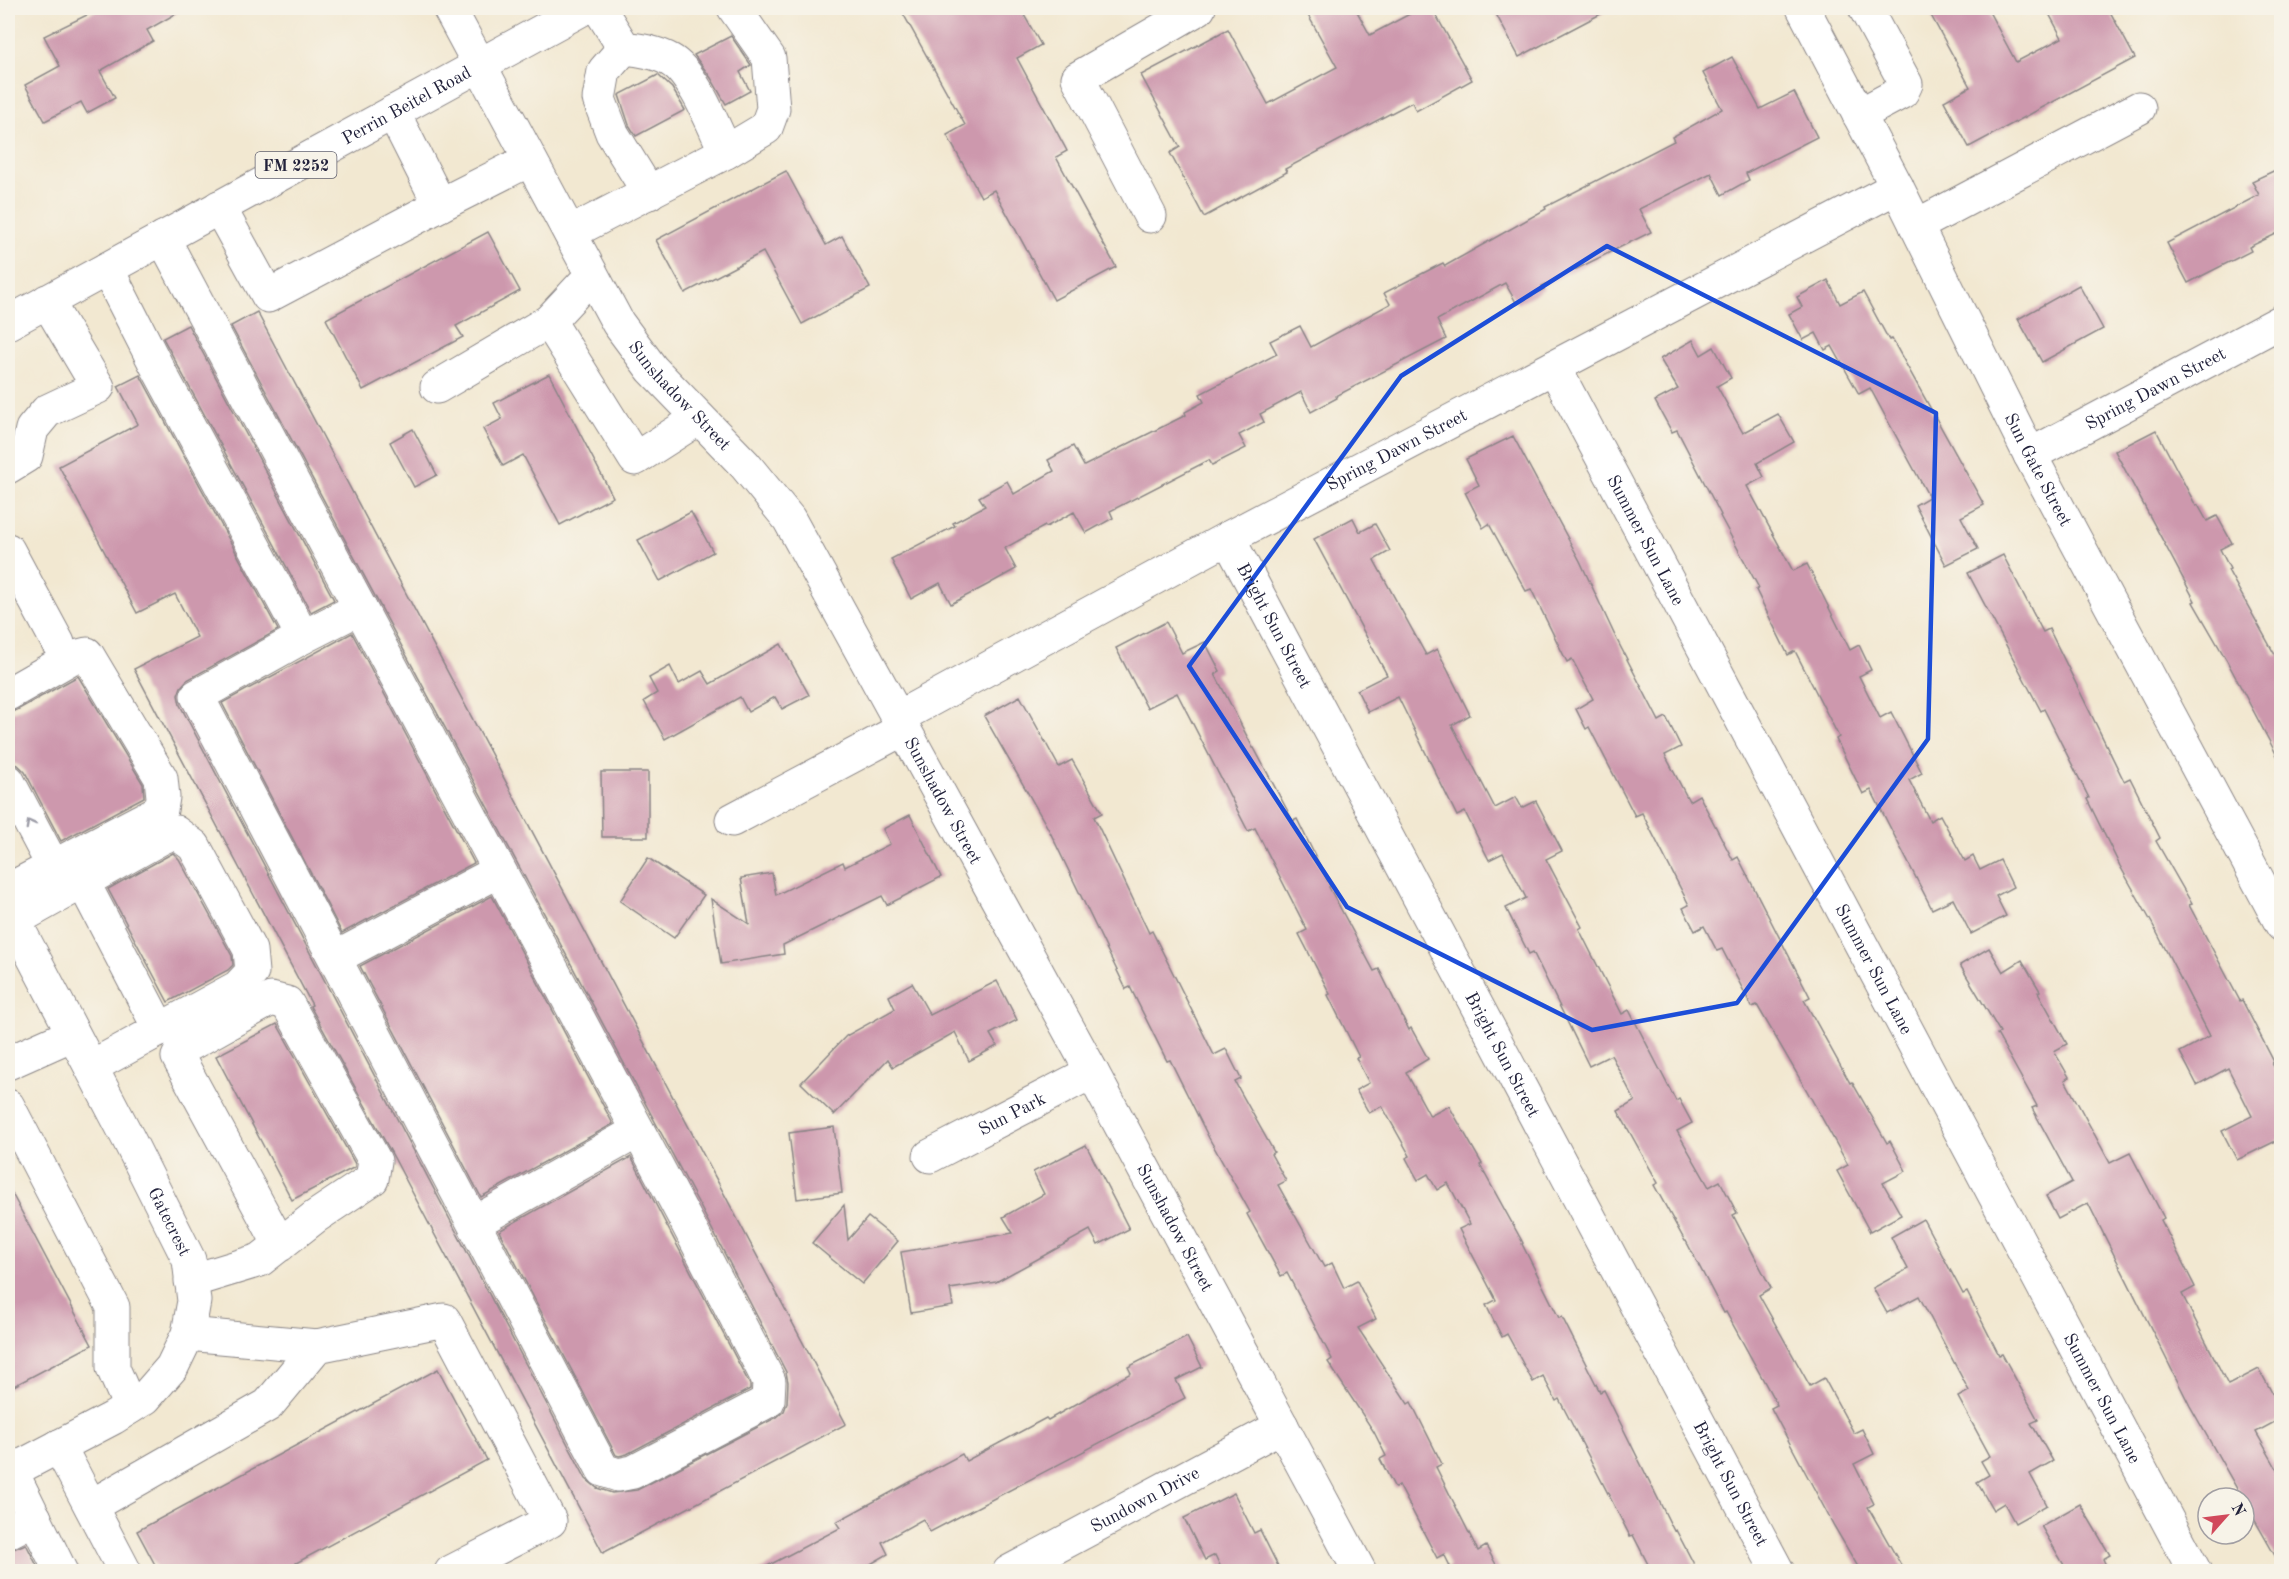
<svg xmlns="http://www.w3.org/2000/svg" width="2289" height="1579" font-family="'Old Standard TT',serif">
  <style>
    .building { fill: #cd98ad }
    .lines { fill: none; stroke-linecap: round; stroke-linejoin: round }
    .minor-casing { stroke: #8a8586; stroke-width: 35 }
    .major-casing { stroke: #8a8586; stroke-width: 35 }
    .minor { stroke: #fff; stroke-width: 33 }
    .major { stroke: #fff; stroke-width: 33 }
    .oneway { stroke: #9c9ca7 }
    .marked { fill: none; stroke: #1d4ed8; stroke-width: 4.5; stroke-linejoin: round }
    .labels { text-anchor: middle; stroke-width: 6; stroke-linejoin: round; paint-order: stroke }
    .shield { fill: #f7f3e8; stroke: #62616f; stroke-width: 1.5 }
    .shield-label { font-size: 16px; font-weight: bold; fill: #22223b }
    .street-label { font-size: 18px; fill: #22223b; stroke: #f7f3e8 }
  </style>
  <rect width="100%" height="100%" fill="#f7f3e8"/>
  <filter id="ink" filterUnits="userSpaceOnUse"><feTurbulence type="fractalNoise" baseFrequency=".0167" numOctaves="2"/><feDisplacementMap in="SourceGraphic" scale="12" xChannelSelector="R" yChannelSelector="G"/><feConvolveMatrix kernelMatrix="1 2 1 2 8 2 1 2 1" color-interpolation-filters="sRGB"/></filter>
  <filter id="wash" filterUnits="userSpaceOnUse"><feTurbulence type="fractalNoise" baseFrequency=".008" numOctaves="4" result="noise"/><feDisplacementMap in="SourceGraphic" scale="24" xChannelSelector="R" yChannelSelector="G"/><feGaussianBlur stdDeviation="1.35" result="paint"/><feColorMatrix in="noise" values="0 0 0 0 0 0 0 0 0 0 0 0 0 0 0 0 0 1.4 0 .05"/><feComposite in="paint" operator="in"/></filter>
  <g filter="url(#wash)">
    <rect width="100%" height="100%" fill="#f2e8d1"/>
    <g id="blocks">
      <g class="building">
        <path d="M 101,8 L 186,8 L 147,30 L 153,41 L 100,71 L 115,98 L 87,113 L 81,102 L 45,121 L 25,85 L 60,66 L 44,36 Z"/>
        <path d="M 900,8 L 1020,8 L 1041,45 L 1017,58 L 1067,151 L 1056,157 L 1116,267 L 1054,300 L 994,190 L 981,197 L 947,135 L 965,125 Z"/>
        <path d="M 1304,8 L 1355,8 L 1370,35 L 1421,8 L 1432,8 L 1472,80 L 1416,111 L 1412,102 L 1285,169 L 1287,172 L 1204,217 L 1170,153 L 1180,147 L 1141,75 L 1228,29 L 1268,104 L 1337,67 Z"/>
        <path d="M 1507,8 L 1612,8 L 1519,57 L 1496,14 Z"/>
        <path d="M 1927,8 L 1987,8 L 2016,62 L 2062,38 L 2046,8 L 2108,8 L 2135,58 L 1969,147 L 1944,101 L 1970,87 Z"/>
        <path d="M 731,36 L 751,65 L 740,72 L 750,91 L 726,104 L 711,78 L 694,55 Z"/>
        <path d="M 1732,57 L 1760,109 L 1794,92 L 1817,137 L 1746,173 L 1749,180 L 1722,195 L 1711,173 L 1639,209 L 1651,232 L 1542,286 L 1544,289 L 1517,304 L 1505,283 L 1437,320 L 1446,339 L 1336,396 L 1337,398 L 1311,412 L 1301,392 L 1260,414 L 1264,422 L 1239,435 L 1246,448 L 1212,465 L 1209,460 L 1110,511 L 1113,518 L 1086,533 L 1074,512 L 1046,527 L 1045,526 L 1005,548 L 1016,569 L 987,585 L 951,604 L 940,583 L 911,599 L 891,559 L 955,526 L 953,523 L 985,506 L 979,497 L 1007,481 L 1014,494 L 1054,471 L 1048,460 L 1073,446 L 1084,466 L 1186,415 L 1185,412 L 1204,402 L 1200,394 L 1277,354 L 1270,341 L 1300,326 L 1311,347 L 1390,304 L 1384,293 L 1443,263 L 1445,266 L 1546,209 L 1545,207 L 1674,141 L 1672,137 L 1722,109 L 1703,73 Z"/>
        <path d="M 658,75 L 672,88 L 685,110 L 636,136 L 629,125 L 619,95 Z"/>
        <path d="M 2282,167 L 2282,240 L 2278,233 L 2249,247 L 2251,251 L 2188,283 L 2167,243 L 2259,195 L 2252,181 Z"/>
        <path d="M 786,171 L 826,245 L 842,236 L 870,288 L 802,324 L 763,252 L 685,293 L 656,240 Z"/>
        <path d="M 488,232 L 520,291 L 456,326 L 463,337 L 363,390 L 326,319 Z"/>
        <path d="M 1828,280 L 1840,304 L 1863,292 L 1889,340 L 1892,339 L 1984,505 L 1961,517 L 1978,549 L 1946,565 L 1915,505 L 1929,497 L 1870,388 L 1859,394 L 1832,346 L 1825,350 L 1816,333 L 1803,340 L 1789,314 L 1802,307 L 1797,297 Z"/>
        <path d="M 2079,285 L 2103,329 L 2042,362 L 2018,319 Z"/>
        <path d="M 257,312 L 846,1424 L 603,1553 L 391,1152 L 310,1006 L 312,1005 L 134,669 L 197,637 L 175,594 L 137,613 L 59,466 L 138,424 L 118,386 L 140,375 L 278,630 L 187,680 L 181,687 L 178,695 L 180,705 L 586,1479 L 597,1488 L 612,1493 L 637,1490 L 777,1417 L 784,1411 L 787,1403 L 788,1382 L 786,1372 L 700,1206 L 231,326 Z"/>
        <path d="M 188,325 L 334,600 L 311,612 L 163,338 Z"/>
        <path d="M 1693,340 L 1701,355 L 1714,347 L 1731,378 L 1717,386 L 1743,433 L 1778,414 L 1794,442 L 1757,463 L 1764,477 L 1747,486 L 1793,571 L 1807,564 L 1850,650 L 1859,645 L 1871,670 L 1859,676 L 1880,718 L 1891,712 L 1922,773 L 1909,780 L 1930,821 L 1940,815 L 1965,861 L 1973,856 L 1980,870 L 2000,860 L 2013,887 L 1996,896 L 2006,916 L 1971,934 L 1953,899 L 1932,909 L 1871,790 L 1863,794 L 1836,739 L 1839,737 L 1795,651 L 1788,655 L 1756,590 L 1759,588 L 1720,516 L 1721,515 L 1677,430 L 1672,432 L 1655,401 L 1678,389 L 1660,359 Z"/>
        <path d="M 549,374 L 613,497 L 560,525 L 523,455 L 503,466 L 483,429 L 502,419 L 494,403 Z"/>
        <path d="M 413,429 L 437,475 L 414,487 L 390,442 Z"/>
        <path d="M 2156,430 L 2196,506 L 2198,505 L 2207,521 L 2217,516 L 2232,543 L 2220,549 L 2230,569 L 2228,570 L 2275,655 L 2282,652 L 2282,765 L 2227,661 L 2193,602 L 2195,601 L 2115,451 Z"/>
        <path d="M 1513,436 L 1580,561 L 1616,638 L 1659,721 L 1666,717 L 1681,747 L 1665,755 L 1689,801 L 1699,795 L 1733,860 L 1738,857 L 1810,997 L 1804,1000 L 1850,1083 L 1852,1082 L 1887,1143 L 1890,1141 L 1906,1171 L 1883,1183 L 1901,1215 L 1870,1232 L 1837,1171 L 1848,1165 L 1807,1091 L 1757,1005 L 1752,1007 L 1722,949 L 1717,951 L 1704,926 L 1695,931 L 1683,908 L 1689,905 L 1642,813 L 1635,816 L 1589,727 L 1586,729 L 1576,709 L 1593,699 L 1572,659 L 1567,662 L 1531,589 L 1526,591 L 1489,524 L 1483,528 L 1465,492 L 1479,485 L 1466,459 Z"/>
        <path d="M 691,512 L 713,552 L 660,581 L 638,540 Z"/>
        <path d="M 1353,518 L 1360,532 L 1375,524 L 1390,551 L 1374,560 L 1426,655 L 1437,649 L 1470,715 L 1452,725 L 1495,808 L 1516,797 L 1522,808 L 1536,801 L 1562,851 L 1546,859 L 1582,927 L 1579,929 L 1622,1014 L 1629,1010 L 1676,1101 L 1679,1099 L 1692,1123 L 1677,1131 L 1709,1187 L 1720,1181 L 1737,1213 L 1733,1215 L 1771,1288 L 1759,1295 L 1810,1386 L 1824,1378 L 1854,1433 L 1862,1429 L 1874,1454 L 1854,1464 L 1874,1504 L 1868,1507 L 1905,1572 L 1861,1572 L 1834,1526 L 1771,1408 L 1777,1405 L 1726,1312 L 1724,1313 L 1686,1241 L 1685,1241 L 1654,1185 L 1658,1183 L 1618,1111 L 1635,1101 L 1611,1055 L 1589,1066 L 1533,952 L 1529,954 L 1506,908 L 1526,898 L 1503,853 L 1489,860 L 1465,812 L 1457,816 L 1398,697 L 1368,712 L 1357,690 L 1387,675 L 1314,539 Z"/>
        <path d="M 2003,555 L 2043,632 L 2049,629 L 2124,781 L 2130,778 L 2160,838 L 2156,841 L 2192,904 L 2189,905 L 2240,1001 L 2242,1000 L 2274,1062 L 2272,1063 L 2282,1081 L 2282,1138 L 2237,1160 L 2222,1131 L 2252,1116 L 2228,1068 L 2197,1085 L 2180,1052 L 2210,1036 L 2153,925 L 2120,866 L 2087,799 L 2089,798 L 2044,709 L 2041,711 L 1968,573 Z"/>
        <path d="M 1166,622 L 1182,653 L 1205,642 L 1220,671 L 1215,674 L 1253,748 L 1254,748 L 1293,821 L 1297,819 L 1330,886 L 1329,887 L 1374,971 L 1379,969 L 1409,1030 L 1411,1028 L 1428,1059 L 1406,1072 L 1430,1116 L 1449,1106 L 1482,1164 L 1480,1165 L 1523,1243 L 1522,1244 L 1559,1318 L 1562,1317 L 1600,1392 L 1604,1390 L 1674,1531 L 1676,1530 L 1698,1572 L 1652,1572 L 1633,1535 L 1630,1536 L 1559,1399 L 1556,1401 L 1543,1376 L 1533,1382 L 1507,1334 L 1502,1337 L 1486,1305 L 1496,1300 L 1459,1229 L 1470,1224 L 1448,1183 L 1437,1190 L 1428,1174 L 1418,1180 L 1406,1158 L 1410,1156 L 1382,1106 L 1369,1113 L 1356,1090 L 1369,1083 L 1356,1058 L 1359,1057 L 1328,995 L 1330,994 L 1299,934 L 1307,930 L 1255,828 L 1248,831 L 1177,693 L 1147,708 L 1116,648 Z"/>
        <path d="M 352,633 L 474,863 L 342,933 L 222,703 Z"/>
        <path d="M 781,644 L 809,695 L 782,709 L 775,697 L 748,712 L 740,697 L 665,739 L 644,701 L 657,693 L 649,678 L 670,666 L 679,684 L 702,671 L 710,684 Z"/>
        <path d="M 78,676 L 143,784 L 144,797 L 61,841 L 25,772 L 18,765 L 12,763 L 8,754 L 8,713 L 17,710 Z"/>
        <path d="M 1020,696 L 1059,767 L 1072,760 L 1102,813 L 1094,817 L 1149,933 L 1152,931 L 1214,1055 L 1226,1049 L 1241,1079 L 1235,1082 L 1274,1152 L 1271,1154 L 1286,1181 L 1278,1185 L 1324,1267 L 1332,1263 L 1344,1288 L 1357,1281 L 1376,1319 L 1358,1328 L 1408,1404 L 1411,1402 L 1442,1464 L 1436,1467 L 1478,1551 L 1486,1546 L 1500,1572 L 1440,1572 L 1450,1566 L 1444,1554 L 1437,1558 L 1399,1485 L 1395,1488 L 1380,1459 L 1386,1456 L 1374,1432 L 1328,1362 L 1332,1359 L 1287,1273 L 1281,1276 L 1247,1214 L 1250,1212 L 1209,1138 L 1170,1060 L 1167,1061 L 1130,987 L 1126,989 L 1049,830 L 984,716 Z"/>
        <path d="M 601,772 L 648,772 L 648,837 L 602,837 Z"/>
        <path d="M 910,815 L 941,877 L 887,905 L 882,896 L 783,945 L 784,954 L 721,964 L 711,899 L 749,924 L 741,878 L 772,873 L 776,895 L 843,862 L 845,867 L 890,844 L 883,829 Z"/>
        <path d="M 173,853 L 179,859 L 232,956 L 233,965 L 228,970 L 168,1002 L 108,889 Z"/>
        <path d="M 648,858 L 704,895 L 674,938 L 620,901 Z"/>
        <path d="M 492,896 L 613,1124 L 481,1197 L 360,966 Z"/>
        <path d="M 1989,948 L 2003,972 L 2022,960 L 2040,991 L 2038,992 L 2067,1044 L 2054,1051 L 2069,1077 L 2065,1080 L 2110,1163 L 2130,1153 L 2164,1218 L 2161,1220 L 2195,1287 L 2182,1294 L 2228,1385 L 2259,1369 L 2282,1411 L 2282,1418 L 2256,1432 L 2282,1478 L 2282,1568 L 2190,1406 L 2088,1203 L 2058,1219 L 2046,1196 L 2072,1182 L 2032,1108 L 2037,1106 L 1997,1034 L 2000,1032 L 1960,965 Z"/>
        <path d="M 997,981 L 1017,1020 L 990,1034 L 997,1046 L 969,1061 L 955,1032 L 893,1067 L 888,1059 L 834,1115 L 801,1083 L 846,1036 L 895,1009 L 889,996 L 912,983 L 930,1015 Z"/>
        <path d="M 277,1024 L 355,1164 L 355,1167 L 292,1200 L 216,1056 Z"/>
        <path d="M 834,1127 L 842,1193 L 797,1199 L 789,1133 Z"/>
        <path d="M 1086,1145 L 1129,1229 L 1098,1245 L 1090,1230 L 996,1282 L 950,1289 L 953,1306 L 911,1313 L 901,1252 L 1013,1233 L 1003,1217 L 1044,1194 L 1033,1172 Z"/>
        <path d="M 631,1157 L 750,1385 L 750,1389 L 627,1454 L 619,1456 L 616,1455 L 499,1231 Z"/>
        <path d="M 8,1186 L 92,1345 L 8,1389 Z"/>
        <path d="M 844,1205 L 848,1240 L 868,1217 L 898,1241 L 862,1284 L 812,1243 Z"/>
        <path d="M 1923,1219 L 1963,1294 L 1967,1292 L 1999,1355 L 2002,1354 L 2038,1420 L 2031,1423 L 2053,1461 L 2030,1474 L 2047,1505 L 2015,1523 L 2004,1503 L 1993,1510 L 1977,1482 L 1989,1475 L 1981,1461 L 1990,1456 L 1958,1397 L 1969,1391 L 1919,1296 L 1887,1313 L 1873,1288 L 1908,1269 L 1891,1237 Z"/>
        <path d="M 1187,1337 L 1202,1367 L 1176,1380 L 1185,1398 L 930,1532 L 923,1519 L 882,1542 L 888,1554 L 857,1572 L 756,1572 L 840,1528 L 836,1522 L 962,1454 L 966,1461 L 1046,1418 L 1048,1420 L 1131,1373 L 1128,1367 Z"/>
        <path d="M 438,1369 L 487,1460 L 296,1563 L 301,1572 L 159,1572 L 137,1531 Z"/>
        <path d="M 1234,1493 L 1254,1533 L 1260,1530 L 1281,1572 L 1223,1572 L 1215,1555 L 1205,1560 L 1184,1518 Z"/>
        <path d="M 2080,1504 L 2110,1555 L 2103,1559 L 2109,1572 L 2068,1572 L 2041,1526 Z"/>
        <path d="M 26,1544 L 40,1572 L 8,1572 L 8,1551 Z"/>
      </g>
    </g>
  </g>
  <g filter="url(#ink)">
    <use href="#blocks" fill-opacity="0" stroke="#8a8586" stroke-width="1.5"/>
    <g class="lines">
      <defs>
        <g id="minor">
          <path id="s1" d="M 449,8 L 618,323 L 652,369 L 745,465 L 789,519 L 1092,1072 L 1360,1572"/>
          <path id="s2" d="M 1803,8 L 1897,187 L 2030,455 L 2282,925"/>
          <path d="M 624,48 L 604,71 L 599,99 L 612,133 L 649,193"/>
          <path d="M 393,112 L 440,205"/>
          <path d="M 1859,115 L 1902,92 L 1906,84 L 1865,8"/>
          <path d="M 726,152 L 766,128 L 773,109 L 769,58 L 734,8"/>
          <path d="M 219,207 L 268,296 L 440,205 L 529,160"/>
          <path d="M 1150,216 L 1078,78 L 1199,8"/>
          <path d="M 1916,226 L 2139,108"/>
          <path d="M 570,233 L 726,152 C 714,128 694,73 670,60 C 656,52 640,50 624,48 L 599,8"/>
          <path d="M 107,269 L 156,365 L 303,637 L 197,696 L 603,1470 L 618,1475 L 633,1472 L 768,1401 L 769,1381 L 683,1215 L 163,238"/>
          <path d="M 549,321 L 635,459 L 699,418"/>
          <path id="s3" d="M 1554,367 L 2195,1572"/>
          <path d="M 437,387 L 549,321 L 591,276"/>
          <path id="s4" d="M 2030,455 L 2282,321"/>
          <path d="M 8,467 L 26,456 L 32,429 L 47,411 L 98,387 L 47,301"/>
          <path id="s5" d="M 1228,538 L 1778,1572"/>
          <path d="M 8,550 L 58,643"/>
          <path d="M 303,637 L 360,608"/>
          <path d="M 8,694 L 71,658 L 87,654 L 161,778 L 163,797 L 161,810 L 8,890"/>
          <path id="s6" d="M 897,718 L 1228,538 L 1897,187"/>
          <path d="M 8,781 L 53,866"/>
          <path d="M 732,820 L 903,729"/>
          <path d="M 83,882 L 160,1030"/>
          <path id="s7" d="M 8,909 L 128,1138 L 189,1260 L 194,1301 L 188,1334 L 172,1367 L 145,1398 L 113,1418 L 8,1473"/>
          <path d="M 13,921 L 161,838 L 175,832 L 194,846 L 250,950 L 252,972 L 238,987 L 91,1067"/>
          <path d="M 335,958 L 499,871"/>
          <path d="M 8,1063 L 73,1034"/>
          <path d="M 8,1106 L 113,1307 L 113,1368 L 130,1407"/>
          <path id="s8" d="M 930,1156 L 1092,1072"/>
          <path d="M 474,1223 L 638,1131"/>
          <path d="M 191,1281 L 260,1260 L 315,1217 L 372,1179 L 375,1161 L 287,1003 L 271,999 L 183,1048 L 178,1057 L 280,1245"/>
          <path d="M 188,1334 L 317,1346 L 444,1320 L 550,1521 L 451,1572"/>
          <path d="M 59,1446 L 125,1572"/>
          <path d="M 8,1464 L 61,1572"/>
          <path d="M 91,1506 L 268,1405 L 317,1346"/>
          <path d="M 8,1532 L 35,1518"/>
          <path id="s9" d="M 1009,1572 L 1282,1426"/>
        </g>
        <g id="major">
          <path id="s10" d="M 8,323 L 584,8"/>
        </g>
      </defs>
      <use href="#minor" class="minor-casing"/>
      <use href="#major" class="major-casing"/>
      <use href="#minor" class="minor"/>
      <use href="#major" class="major"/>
    </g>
    <defs><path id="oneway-chevron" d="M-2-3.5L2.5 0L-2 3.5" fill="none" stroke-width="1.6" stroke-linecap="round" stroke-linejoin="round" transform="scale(1.5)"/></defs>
    <use class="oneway" href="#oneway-chevron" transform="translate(30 824) rotate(-118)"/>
  </g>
  <path class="marked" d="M 1607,246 L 1936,413 L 1928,739 L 1737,1003 L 1592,1030 L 1347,907 L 1189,666 L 1401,376 Z"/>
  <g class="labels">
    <rect class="shield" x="255.5" y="152" width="81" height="26" rx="4.5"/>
    <g class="shield-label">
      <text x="296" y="171">FM 2252</text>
    </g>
    <g class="street-label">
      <text dy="6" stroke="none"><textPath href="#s10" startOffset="454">Perrin Beitel Road</textPath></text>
      <text dy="6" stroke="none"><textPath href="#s4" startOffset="142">Spring Dawn Street</textPath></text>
      <text dy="6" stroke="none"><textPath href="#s1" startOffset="453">Sunshadow Street</textPath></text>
      <text dy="6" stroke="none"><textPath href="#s6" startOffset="567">Spring Dawn Street</textPath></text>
      <text dy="6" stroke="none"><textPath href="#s2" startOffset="518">Sun Gate Street</textPath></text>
      <text dy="6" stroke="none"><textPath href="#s3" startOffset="196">Summer Sun Lane</textPath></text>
      <text dy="6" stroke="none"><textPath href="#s5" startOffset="99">Bright Sun Street</textPath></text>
      <text dy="6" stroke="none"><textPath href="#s1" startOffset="939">Sunshadow Street</textPath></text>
      <text dy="6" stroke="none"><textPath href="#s3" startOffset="682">Summer Sun Lane</textPath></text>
      <text dy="6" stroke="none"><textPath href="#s5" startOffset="585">Bright Sun Street</textPath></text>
      <text dy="6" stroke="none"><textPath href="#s8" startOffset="92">Sun Park</textPath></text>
      <text dy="6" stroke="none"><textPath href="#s7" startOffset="352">Gatecrest</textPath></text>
      <text dy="6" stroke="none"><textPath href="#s1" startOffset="1425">Sunshadow Street</textPath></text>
      <text dy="6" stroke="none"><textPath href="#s3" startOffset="1168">Summer Sun Lane</textPath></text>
      <text dy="6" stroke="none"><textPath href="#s5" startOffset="1071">Bright Sun Street</textPath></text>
      <text dy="6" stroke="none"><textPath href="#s9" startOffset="154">Sundown Drive</textPath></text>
    </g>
  </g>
  <rect width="2289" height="1579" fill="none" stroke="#f7f3e8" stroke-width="30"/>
  <g transform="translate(2226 1516) rotate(62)"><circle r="28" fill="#f7f3e8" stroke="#a29fa3" stroke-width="1.5"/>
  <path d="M0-4.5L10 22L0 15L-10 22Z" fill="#d1495b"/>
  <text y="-9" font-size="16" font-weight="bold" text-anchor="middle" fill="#22223b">N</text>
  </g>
</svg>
